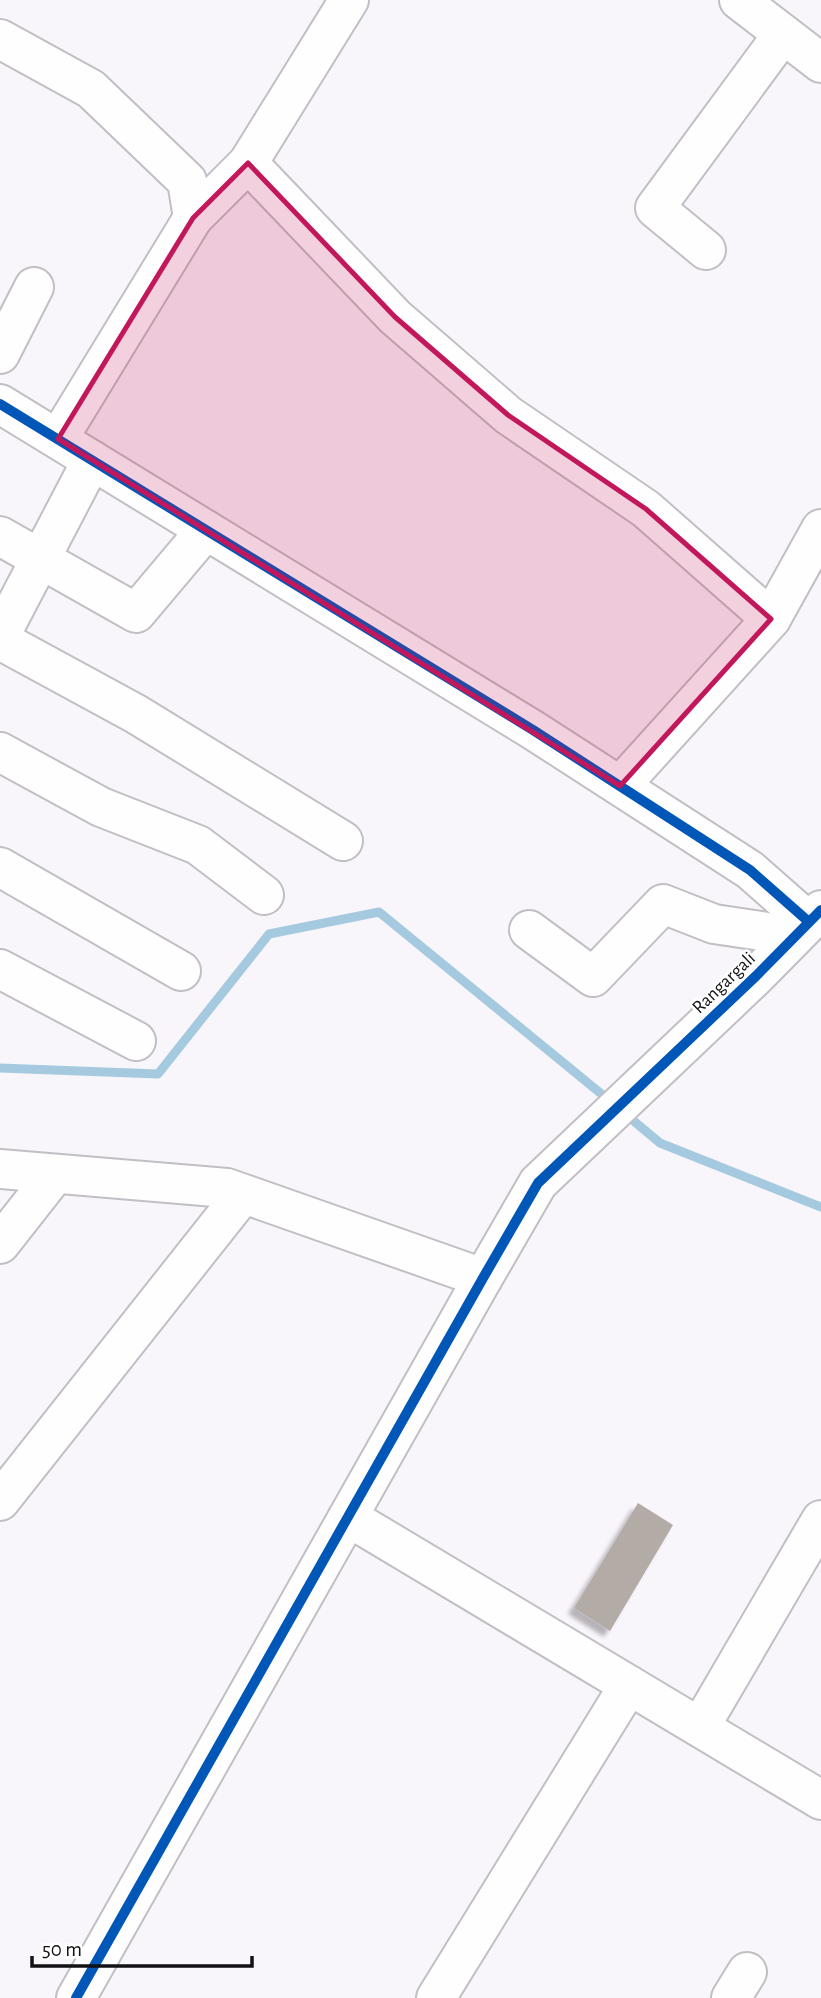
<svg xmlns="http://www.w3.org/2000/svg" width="821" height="1998" font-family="'Alegreya Sans',sans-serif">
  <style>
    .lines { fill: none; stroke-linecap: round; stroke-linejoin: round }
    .stream { stroke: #a5cae0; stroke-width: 9 }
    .building { fill: #b3aba6; filter: url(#shadow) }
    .minor-casing { stroke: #c1bfc3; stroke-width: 42 }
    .minor { stroke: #fefefe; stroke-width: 38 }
    .cycleway-casing { stroke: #fff; stroke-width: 15 }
    .cycleway { stroke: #0057b8; stroke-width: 10 }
    .marked { fill: #c2185b; fill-opacity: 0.2; stroke: #c2185b; stroke-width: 5; stroke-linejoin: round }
    .labels { text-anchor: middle; stroke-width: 5; stroke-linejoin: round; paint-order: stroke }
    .street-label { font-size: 19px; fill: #121114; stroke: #fff }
  </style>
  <defs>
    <filter id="shadow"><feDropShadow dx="-6" dy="6" stdDeviation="2" flood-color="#0004"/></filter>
  </defs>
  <rect width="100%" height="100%" fill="#f8f5fb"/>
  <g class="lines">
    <g class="stream">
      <path d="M 0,1068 L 158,1074 L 269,934 L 379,912 L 610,1101"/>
      <path d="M 623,1112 L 660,1143 L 821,1207"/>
    </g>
  </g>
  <path class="building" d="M 638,1503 L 673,1525 L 610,1631 L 574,1608 Z"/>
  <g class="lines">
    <defs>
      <g id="minor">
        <path d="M 739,0 L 821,63"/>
        <path d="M 0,39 L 91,89 L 187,181 L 193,218 L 58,439"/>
        <path d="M 248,163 L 395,317 L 508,415 L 646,509 L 771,619"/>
        <path d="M 193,218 L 248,163 L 349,0"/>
        <path d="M 706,250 L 655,208 L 783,34"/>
        <path d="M 0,354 L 34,287"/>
        <path d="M 0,404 L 533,730 L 750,870 L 809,922"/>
        <path d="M 0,536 L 136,613 L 206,530"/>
        <path d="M 0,636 L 92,460"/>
        <path d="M 0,640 L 136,714 L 343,841"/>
        <path d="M 0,752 L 101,807 L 198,845 L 264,895"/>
        <path d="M 620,786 L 771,619 L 821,529"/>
        <path d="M 0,867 L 181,971"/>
        <path d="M 529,930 L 593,977 L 663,904 L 714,924 L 795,936"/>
        <path d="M 0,969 L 136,1041"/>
        <path d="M 0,1169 L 227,1188 L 483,1278"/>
        <path d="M 0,1244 L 55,1174"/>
        <path d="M 0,1501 L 243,1194"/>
        <path d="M 348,1517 L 821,1800"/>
        <path d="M 700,1727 L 821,1520"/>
        <path d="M 76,1998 L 483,1278 L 538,1183 L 756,976 L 821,910"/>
        <path d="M 436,1998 L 629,1685"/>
        <path d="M 731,1998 L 747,1972"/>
      </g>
    </defs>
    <use href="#minor" class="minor-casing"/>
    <use href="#minor" class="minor"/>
    <defs>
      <g id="cycleway">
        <path d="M 0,404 L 533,730 L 750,870 L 809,922"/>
        <path d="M 76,1998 L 483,1278 L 538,1183 L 756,976 L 821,910"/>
      </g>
    </defs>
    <use href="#cycleway" class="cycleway-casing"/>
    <use href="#cycleway" class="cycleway"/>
  </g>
  <path class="marked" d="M 248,163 L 395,317 L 508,415 L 646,509 L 771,619 L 620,786 L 58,439 L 193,218 Z"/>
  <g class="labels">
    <g class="street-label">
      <text transform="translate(723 982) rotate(-44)" y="7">Rangargali</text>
    </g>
  </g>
  <path d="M32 1956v10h220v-10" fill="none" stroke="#121114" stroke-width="3.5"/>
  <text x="42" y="1956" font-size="21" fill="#121114" stroke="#ffffff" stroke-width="5" paint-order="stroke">50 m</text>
</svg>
